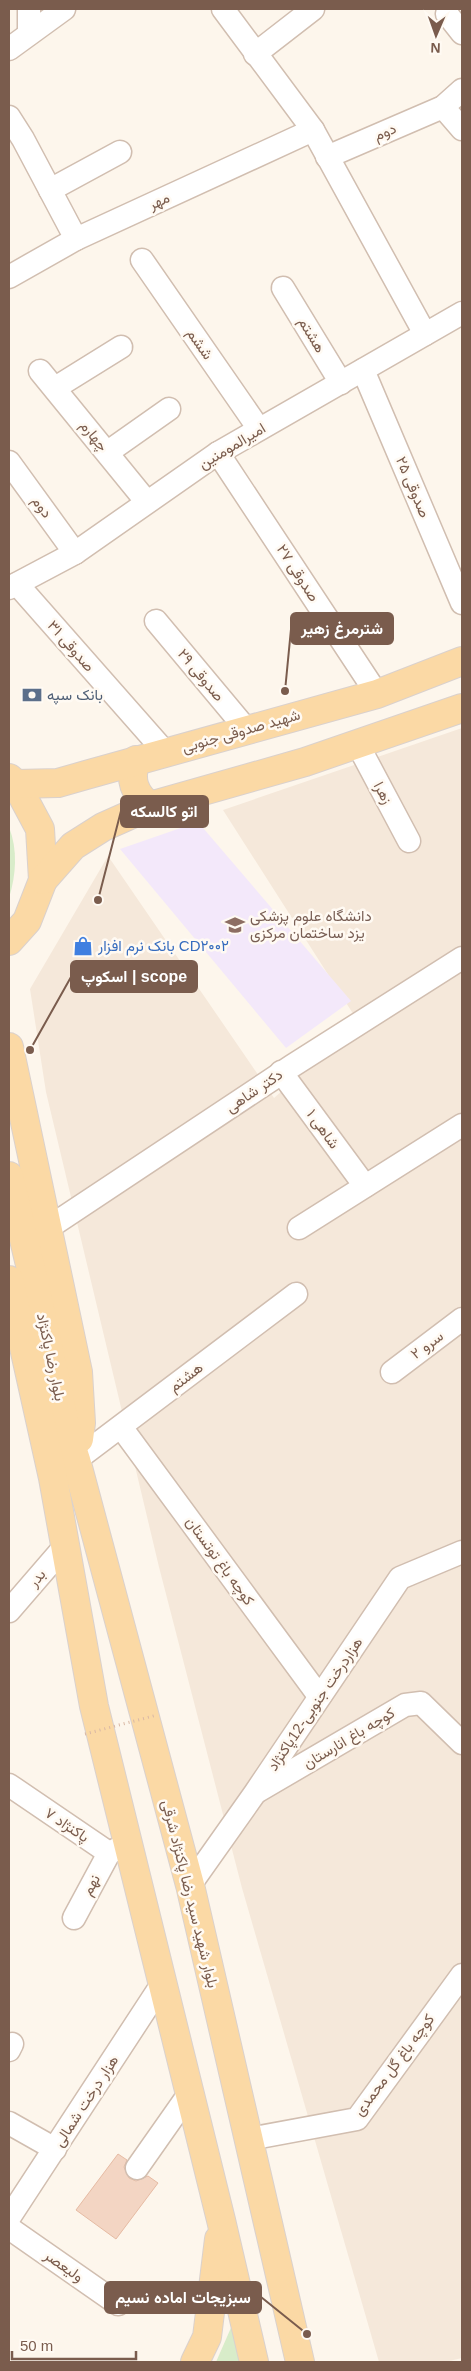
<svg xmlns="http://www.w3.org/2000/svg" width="471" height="2371" font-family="Arial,Vazirmatn,sans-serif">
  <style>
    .residential { fill: #f5e8da }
    .education { fill: #f3e8fa }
    .green { fill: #d8ecc9 }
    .building { fill: #f3d5c3; stroke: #e6bba3 }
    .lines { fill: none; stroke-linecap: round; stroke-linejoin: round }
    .minor-casing { stroke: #d1beb0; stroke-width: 25 }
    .major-casing { stroke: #dad1cd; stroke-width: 30 }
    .minor { stroke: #fff; stroke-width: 22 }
    .major { stroke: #fbd9a5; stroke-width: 28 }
    .path-bridge { stroke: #d9b8a5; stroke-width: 3; stroke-dasharray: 1 4; stroke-linecap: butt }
    .labels { text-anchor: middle; stroke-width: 5; stroke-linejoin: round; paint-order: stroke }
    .street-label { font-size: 15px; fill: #7a5c4d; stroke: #fffaf3 }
    .service-label { font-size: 15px; fill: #4e5e75; stroke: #fffaf3; text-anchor: start }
    .education-label { font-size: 15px; fill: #785e54; stroke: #fffaf3; text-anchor: start }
    .shop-label { font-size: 15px; fill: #366cbe; stroke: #fffaf3; text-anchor: start }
    .leader { fill: none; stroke: #7a5c4d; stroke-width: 2 }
    .callout-dot { fill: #7a5c4d; stroke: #fffaf3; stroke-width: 2 }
    .callout { fill: #7a5c4d; stroke: #7a5c4d; stroke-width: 2 }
    .callout-label { font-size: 16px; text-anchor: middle; font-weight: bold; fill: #fff }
  </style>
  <rect width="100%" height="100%" fill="#fdf6ec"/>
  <path class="residential" d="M 462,728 L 462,2358 L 445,2362 L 379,2362 L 242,1888 L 159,1567 L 46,1092 L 30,989 L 108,856 L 274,1098 L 359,1023 L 223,810 Z"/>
  <path class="education" d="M 198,822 L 351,1001 L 286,1048 L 120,849 Z"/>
  <g class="green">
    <path d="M 9,827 C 18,850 16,875 9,898 Z"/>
    <path d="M 237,2314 L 248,2362 L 216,2362 Z"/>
  </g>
  <path class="building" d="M 118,2154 L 127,2160 L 124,2167 L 129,2178 L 136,2181 L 148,2176 L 158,2183 L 116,2239 L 76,2210 Z"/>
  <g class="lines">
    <defs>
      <g id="minor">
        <path d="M 29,9 L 29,34"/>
        <path d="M 223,9 L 313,130 L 425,334"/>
        <path d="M 447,14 L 462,33"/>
        <path d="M 9,49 L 64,9"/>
        <path d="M 255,54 L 313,9"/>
        <path d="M 443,107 L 462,129"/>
        <path d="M 9,117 L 23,139 L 76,239"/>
        <path d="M 327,157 L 443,107 L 462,90"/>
        <path d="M 50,190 L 120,152"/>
        <path d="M 142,260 L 259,429"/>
        <path d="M 9,277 L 76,239 L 313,130"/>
        <path d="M 283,288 L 341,383"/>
        <path d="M 363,370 L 462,603"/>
        <path d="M 40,371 L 146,501"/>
        <path d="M 55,388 L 121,347"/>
        <path d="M 108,452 L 169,409"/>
        <path d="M 218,453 L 377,694"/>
        <path d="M 9,462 L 75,553"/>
        <path d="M 17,584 L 165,752"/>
        <path d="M 9,588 L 75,553 L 218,453 L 462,313"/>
        <path d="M 156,621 L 247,730"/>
        <path d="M 358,745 L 409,841"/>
        <path d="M 281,1072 L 365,1186"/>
        <path d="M 48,1228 L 292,1066 L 462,958"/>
        <path d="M 299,1228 L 462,1125"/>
        <path d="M 392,1372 L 462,1319"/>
        <path d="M 121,1427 L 319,1696"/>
        <path d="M 76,1460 L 296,1294"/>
        <path d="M 9,1611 L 66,1545"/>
        <path d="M 9,1785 L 109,1853 L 127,1844"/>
        <path d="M 258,1791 L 405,1705 L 421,1703 L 462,1743"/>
        <path d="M 190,1885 L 255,1793 L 400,1578 L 462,1552"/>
        <path d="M 74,1918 L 109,1853"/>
        <path d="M 9,2050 L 12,2044"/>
        <path d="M 9,2123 L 55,2149"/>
        <path d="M 249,2139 L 357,2119 L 462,1975"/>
        <path d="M 137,2168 L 189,2094"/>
        <path d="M 9,2218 L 162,1984"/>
        <path d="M 9,2228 L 118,2304"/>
      </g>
      <g id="major">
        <path d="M 136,760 C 129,779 134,794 150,806"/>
        <path d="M 9,778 L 16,784 L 40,829 L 43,880 L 27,921 L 9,941"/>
        <path d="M 16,784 L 58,783 L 86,775 L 377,694 L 462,661"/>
        <path d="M 43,880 L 73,846 L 103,827 L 150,806 L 305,762 L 462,708"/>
        <path d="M 9,1047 L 78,1372 L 81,1423 L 79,1439"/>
        <path d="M 9,1176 L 35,1286 L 66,1429 L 76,1460 L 190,1885 L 300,2362"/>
        <path d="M 9,1280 L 53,1478 L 94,1706 L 221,2220 L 254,2362"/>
        <path d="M 195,2362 L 207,2337 L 219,2239"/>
      </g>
    </defs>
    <use href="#minor" class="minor-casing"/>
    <use href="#major" class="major-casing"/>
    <use href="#minor" class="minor"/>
    <use href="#major" class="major"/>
    <path class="path-bridge" d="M 85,1734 L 157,1715"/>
  </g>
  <defs>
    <symbol id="bank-bare" viewBox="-9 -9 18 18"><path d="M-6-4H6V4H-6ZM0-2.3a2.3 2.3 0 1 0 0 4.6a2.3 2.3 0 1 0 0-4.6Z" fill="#5c6f8a" stroke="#fffaf3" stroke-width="2.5" paint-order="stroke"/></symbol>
    <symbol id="university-bare" viewBox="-9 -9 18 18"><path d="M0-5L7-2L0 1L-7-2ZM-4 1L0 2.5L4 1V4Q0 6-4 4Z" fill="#8d6e63" stroke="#fffaf3" stroke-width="2.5" paint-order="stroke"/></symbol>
    <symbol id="shop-bare" viewBox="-9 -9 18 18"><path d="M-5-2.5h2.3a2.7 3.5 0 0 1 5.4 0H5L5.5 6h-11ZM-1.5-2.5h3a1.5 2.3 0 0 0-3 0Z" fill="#3f7fe0" stroke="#fffaf3" stroke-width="2.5" paint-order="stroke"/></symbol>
  </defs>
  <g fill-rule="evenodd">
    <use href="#bank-bare" x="18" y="681" width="28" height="28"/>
    <use href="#university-bare" x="221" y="911" width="28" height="28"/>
    <use href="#shop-bare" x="69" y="932" width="28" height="28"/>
  </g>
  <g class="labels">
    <g class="street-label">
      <text transform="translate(385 132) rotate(-23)" y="5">دوم</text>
      <text transform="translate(159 201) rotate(-25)" y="5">مهر</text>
      <text transform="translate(312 335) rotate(59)" y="5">هشتم</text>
      <text transform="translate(200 344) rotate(55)" y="5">ششم</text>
      <text transform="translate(94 436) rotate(51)" y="5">چهارم</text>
      <text transform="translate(232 446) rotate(-31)" y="5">امیرالمومنین</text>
      <text transform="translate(413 487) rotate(67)" y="5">صدوقی ۲۵</text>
      <text transform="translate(42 507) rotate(54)" y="5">دوم</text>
      <text transform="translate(298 573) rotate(57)" y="5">صدوقی ۲۷</text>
      <text transform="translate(71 646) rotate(49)" y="5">صدوقی ۳۱</text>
      <text transform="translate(201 675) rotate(50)" y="5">صدوقی ۲۹</text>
      <text transform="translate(241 731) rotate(-16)" y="5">شهید صدوقی جنوبی</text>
      <text transform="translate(383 793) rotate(62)" y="5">زهرا</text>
      <text transform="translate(254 1091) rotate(-34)" y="5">دکتر شاهی</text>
      <text transform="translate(323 1129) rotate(54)" y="5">شاهی ۱</text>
      <text transform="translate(427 1345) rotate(-37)" y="5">سرو ۲</text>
      <text transform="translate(51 1357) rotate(78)" y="5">بلوار رضا پاکنژاد</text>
      <text transform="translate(186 1377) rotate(-37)" y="5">هشتم</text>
      <text transform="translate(220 1561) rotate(54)" y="5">کوچه باغ توتستان</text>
      <text transform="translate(37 1578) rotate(-49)" y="5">بدر</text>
      <text transform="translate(315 1704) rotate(-56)" y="5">هزاردرخت جنوبی-12پاکنژاد</text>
      <text transform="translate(349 1738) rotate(-31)" y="5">کوچه باغ انارستان</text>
      <text transform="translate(67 1825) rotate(34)" y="5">پاکنژاد ۷</text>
      <text transform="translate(91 1885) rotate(-62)" y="5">نهم</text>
      <text transform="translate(190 1894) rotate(76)" y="5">بلوار شهید سید رضا پاکنژاد شرقی</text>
      <text transform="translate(394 2065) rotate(-53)" y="5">کوچه باغ گل محمدی</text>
      <text transform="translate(86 2101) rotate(-57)" y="5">هزار درخت شمالی</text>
      <text transform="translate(64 2266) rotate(35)" y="5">ولیعصر</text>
    </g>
    <g class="service-label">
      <text x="47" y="700">بانک سپه</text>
    </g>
    <g class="education-label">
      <text x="250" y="921">دانشگاه علوم پزشکی<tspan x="250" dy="17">یزد ساختمان مرکزی</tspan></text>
    </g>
    <g class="shop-label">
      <text x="98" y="951">بانک نرم افزار CD۲۰۰۲</text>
    </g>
  </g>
  <path class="leader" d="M285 691L291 629M98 900L121 811M30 1050L71 977M307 2334L261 2297"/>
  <g class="callout-dot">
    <circle cx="285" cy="691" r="5"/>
    <circle cx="98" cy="900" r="5"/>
    <circle cx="30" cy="1050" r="5"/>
    <circle cx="307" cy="2334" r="5"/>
  </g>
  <g class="callout">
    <rect x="291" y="613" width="102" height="31" rx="5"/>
    <rect x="121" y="796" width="87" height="31" rx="5"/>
    <rect x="71" y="961" width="126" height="31" rx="5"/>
    <rect x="105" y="2282" width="156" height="31" rx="5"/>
  </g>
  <g class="callout-label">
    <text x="342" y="634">شترمرغ زهیر</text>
    <text x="164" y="817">اتو کالسکه</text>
    <text x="134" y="982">اسکوپ | scope</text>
    <text x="183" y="2303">سبزیجات اماده نسیم</text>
  </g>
  <rect width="471" height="2371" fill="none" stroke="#7a5c4d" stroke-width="20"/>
  <g transform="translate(436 35) rotate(182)" stroke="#fffaf3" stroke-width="4" paint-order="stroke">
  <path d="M0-4L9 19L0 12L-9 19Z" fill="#7a5c4d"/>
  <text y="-8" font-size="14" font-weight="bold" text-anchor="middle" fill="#7a5c4d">N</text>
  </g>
  <path d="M12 2351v8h124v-8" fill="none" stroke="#7a5c4d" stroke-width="2.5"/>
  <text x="20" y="2351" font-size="15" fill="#7a5c4d" stroke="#fffaf3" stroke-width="4" paint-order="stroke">50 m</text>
</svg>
